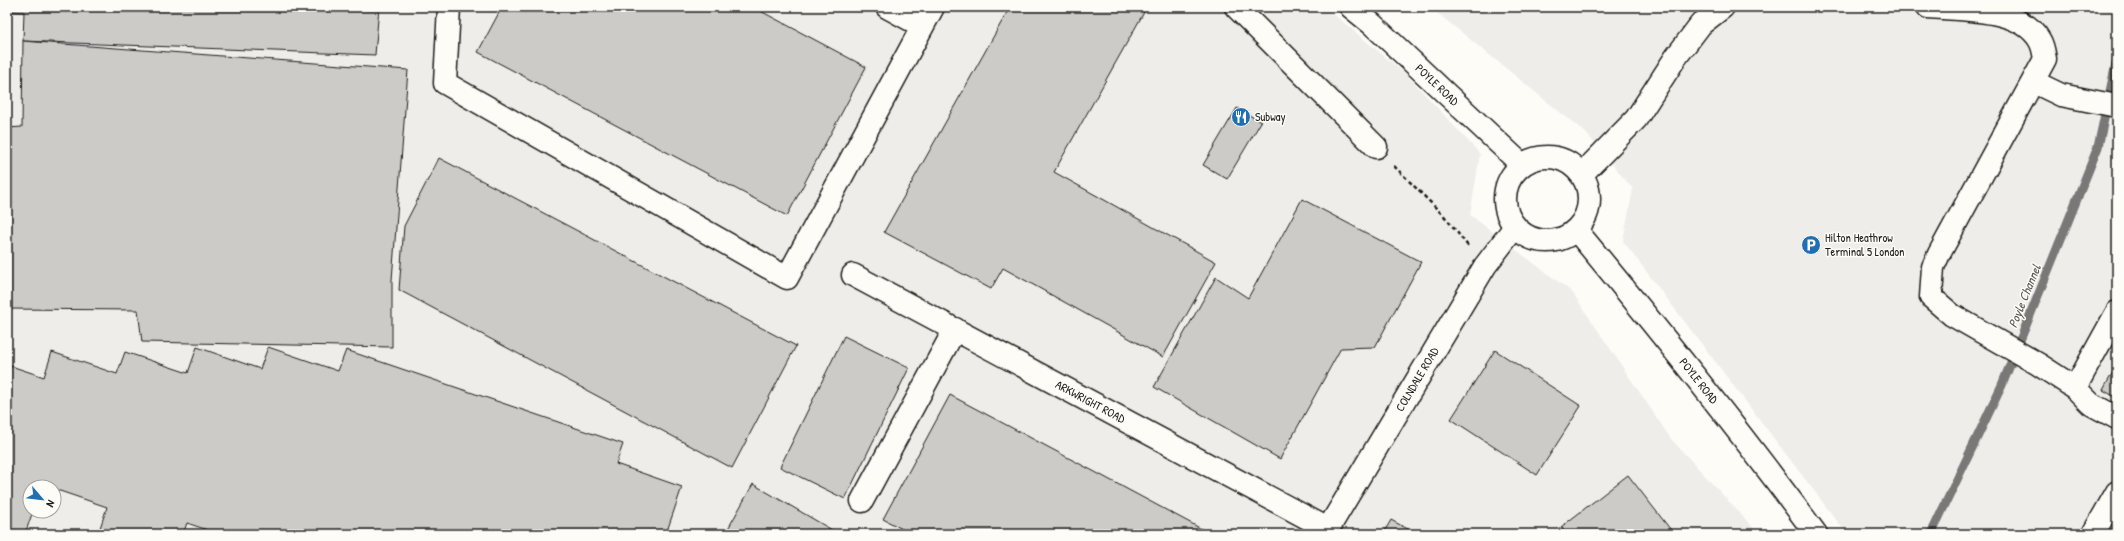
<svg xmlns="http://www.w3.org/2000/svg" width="2124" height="541" font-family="'Patrick Hand',sans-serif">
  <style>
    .built { fill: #eeede9; fill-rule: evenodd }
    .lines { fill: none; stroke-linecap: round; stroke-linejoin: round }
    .stream { stroke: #797876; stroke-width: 9 }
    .building { fill: #cccbc8; stroke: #1c1c1c }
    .minor-casing { stroke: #1c1c1c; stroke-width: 25 }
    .path { stroke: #1c1c1c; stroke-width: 2.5; stroke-dasharray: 4 3; stroke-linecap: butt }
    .minor { stroke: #fdfcf7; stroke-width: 22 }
    .labels { text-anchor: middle; stroke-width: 3; stroke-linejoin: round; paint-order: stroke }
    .street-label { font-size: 12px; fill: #1c1c1c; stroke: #fdfcf7 }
    .poi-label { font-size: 12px; fill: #1c1c1c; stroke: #fdfcf7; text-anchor: start }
    .water-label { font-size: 13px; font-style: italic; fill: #5a5a58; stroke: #fdfcf7 }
  </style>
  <rect width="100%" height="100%" fill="#fdfcf7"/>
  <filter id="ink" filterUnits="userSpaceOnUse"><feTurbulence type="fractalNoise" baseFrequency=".025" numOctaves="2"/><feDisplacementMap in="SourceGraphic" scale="8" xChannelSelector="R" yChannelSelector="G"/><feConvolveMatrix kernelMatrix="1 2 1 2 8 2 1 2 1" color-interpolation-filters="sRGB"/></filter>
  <g filter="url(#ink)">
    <g class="built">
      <path d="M 7,7 L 1325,7 L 1407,75 L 1480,154 L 1470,215 L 1572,292 L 1671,439 L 1759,534 L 7,534 ZM 30,487 L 54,487 L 54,511 L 30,511 Z"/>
      <path d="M 1430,7 L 2117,7 L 2117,534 L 1847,534 L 1623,241 L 1633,189 L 1586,133 Z"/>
    </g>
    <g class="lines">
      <path class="stream" d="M 1931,534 L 2002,385 L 2098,147 L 2117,59"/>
    </g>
    <g class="building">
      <path d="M 7,7 L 379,7 L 375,55 L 23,41 L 24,12 L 7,11 Z"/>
      <path d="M 502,7 L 753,7 L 866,67 L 787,216 L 478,52 Z"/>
      <path d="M 1010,7 L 1147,7 L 1054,172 L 1216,262 L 1163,357 L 1003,268 L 991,289 L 884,232 Z"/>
      <path d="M 23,41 L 408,70 L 392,280 L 392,347 L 142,342 L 138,310 L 7,309 L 7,128 L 22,127 Z"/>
      <path d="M 1237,108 L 1261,122 L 1227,179 L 1203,165 Z"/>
      <path d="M 439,158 L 796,346 L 732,468 L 399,290 L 404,226 Z"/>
      <path d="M 1302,199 L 1421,262 L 1375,347 L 1341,348 L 1280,459 L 1154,387 L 1216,277 L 1248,298 Z"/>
      <path d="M 844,336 L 909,368 L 845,499 L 780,467 Z"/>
      <path d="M 197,347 L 260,369 L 268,347 L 338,371 L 346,350 L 623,444 L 616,464 L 682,487 L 666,534 L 219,534 L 187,523 L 183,534 L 107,534 L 99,531 L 107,507 L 54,489 L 54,487 L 42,485 L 41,487 L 30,487 L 30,511 L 33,511 L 25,534 L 7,534 L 7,377 L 11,366 L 44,377 L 52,352 L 117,374 L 125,352 L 188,373 Z"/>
      <path d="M 1495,350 L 1581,406 L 1537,475 L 1451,419 Z"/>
      <path d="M 2117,364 L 2117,374 L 2113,372 Z"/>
      <path d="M 2113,372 L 2117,374 L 2117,398 L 2103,390 Z"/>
      <path d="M 950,395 L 1095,472 L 1211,534 L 912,534 L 883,519 Z"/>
      <path d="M 1628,475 L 1674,534 L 1566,534 L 1561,527 Z"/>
      <path d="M 753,484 L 839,534 L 725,534 Z"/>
      <path d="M 1391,520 L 1417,534 L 1383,534 Z"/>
    </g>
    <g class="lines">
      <defs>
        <g id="minor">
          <path d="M 449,7 L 445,83 L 787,278 L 933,7"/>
          <path d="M 887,7 L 922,26"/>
          <path d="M 1236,7 L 1376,147"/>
          <path id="s1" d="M 1351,7 L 1372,24 L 1521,164"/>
          <path d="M 1928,7 C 1961,10 2022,7 2040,41 C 2043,46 2044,53 2045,59 L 1939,254 L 1933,267 L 1931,297 L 1952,315 L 2038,364 L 2075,388 L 2091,404 L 2117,418"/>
          <path d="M 2034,82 L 2061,95 L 2117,106"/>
          <circle cx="1547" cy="199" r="42"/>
          <path d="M 1582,174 L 1636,119 L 1676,57 L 1701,24 L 1723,7"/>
          <path id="s2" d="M 1577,231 C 1659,330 1739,430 1816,534"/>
          <path id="s3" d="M 853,275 L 1328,529"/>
          <path d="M 2075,388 L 2117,312"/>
          <path d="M 862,501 L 955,329"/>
          <path id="s4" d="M 1325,534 L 1485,266 L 1514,228"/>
          <path d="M 2093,534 L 2117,492"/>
        </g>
      </defs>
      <use href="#minor" class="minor-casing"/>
      <path class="path" d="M 1394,166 L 1445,217 L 1468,246"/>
      <use href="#minor" class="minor"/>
    </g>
  </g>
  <defs>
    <symbol id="restaurant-disc" viewBox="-11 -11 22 22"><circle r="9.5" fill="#1f6fb2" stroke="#fdfcf7"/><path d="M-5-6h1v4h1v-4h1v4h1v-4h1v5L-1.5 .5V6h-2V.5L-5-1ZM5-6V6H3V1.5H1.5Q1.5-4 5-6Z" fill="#fff"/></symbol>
    <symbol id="parking-disc" viewBox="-11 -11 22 22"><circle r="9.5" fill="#1f6fb2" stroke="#fdfcf7"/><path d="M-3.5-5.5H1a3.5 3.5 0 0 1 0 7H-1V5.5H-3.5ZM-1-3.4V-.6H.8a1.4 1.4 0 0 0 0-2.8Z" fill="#fff"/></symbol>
  </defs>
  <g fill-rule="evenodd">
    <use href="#restaurant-disc" x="1230" y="106" width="22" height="22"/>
    <use href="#parking-disc" x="1800" y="234" width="22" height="22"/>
  </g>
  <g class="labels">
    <g class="street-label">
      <text dy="4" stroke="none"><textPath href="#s1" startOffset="116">POYLE ROAD</textPath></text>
      <text dy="4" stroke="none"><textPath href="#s4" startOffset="180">COLNDALE ROAD</textPath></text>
      <text dy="4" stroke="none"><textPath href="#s2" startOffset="193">POYLE ROAD</textPath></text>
      <text dy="4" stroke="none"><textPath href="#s3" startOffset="269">ARKWRIGHT ROAD</textPath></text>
    </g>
    <g class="poi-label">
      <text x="1255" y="121">Subway</text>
      <text x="1825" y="242">Hilton Heathrow<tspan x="1825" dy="14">Terminal 5 London</tspan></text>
    </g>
    <g class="water-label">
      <text transform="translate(2024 296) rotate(-68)" y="5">Poyle Channel</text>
    </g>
  </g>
  <rect width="2124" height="541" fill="none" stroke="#fdfcf7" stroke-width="24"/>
  <rect x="12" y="12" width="2100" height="517" fill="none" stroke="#1c1c1c" stroke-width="1.5" filter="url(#ink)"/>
  <g transform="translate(42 499) rotate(118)"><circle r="19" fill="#fdfcf7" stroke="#a3a29f"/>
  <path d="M0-3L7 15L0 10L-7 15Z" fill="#1f6fb2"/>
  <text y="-6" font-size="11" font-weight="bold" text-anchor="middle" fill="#1c1c1c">N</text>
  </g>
</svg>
